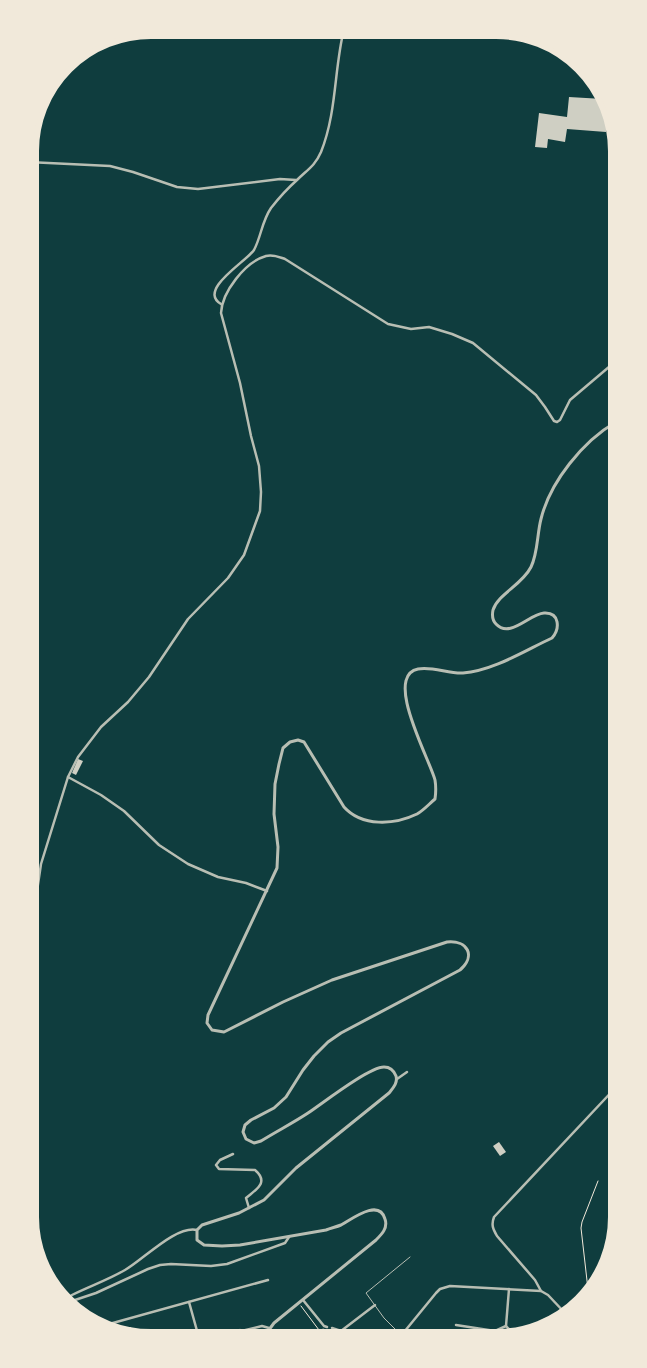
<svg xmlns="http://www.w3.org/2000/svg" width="647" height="1368" font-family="'Titillium Web',sans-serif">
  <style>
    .building { fill: #cfcfc3 }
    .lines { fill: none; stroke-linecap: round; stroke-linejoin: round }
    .path { stroke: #f1e9da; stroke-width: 1 }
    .service { stroke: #b8beb3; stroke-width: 1 }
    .minor { stroke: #b8beb3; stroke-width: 2.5 }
    .tertiary { stroke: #b8beb3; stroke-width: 3 }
    .rim { fill: none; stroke: #f1e9da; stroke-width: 6 }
  </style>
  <rect width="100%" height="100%" fill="#0f3d3e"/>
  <g class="building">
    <path d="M 569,97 L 603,99 L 608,107 L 606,132 L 567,129 L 565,142 L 548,139 L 547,148 L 535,147 L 539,113 L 567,117 Z"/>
    <path d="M 78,759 L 83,761 L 76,775 L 72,773 Z"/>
    <path d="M 499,1142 L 506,1152 L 500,1156 L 493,1146 Z"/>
    <path d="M 131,1327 L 133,1338 L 127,1338 L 119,1334 L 118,1330 Z"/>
  </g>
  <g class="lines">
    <g class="path">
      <path d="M 589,1298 L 581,1228 L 582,1222 L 598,1181"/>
      <path d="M 301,1306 L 322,1334"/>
      <path d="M 323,1329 L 322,1334 L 325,1337"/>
    </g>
    <path class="service" d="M 401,1335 L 384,1318 L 366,1293 L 410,1257"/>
    <g class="minor">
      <path d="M 28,162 L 110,166 L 133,172 L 177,187 L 198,189 L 280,179 L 296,180"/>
      <path d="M 29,162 L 30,135"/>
      <path d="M 221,304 C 197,290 247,261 254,250 C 261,237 262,221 271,208 C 278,199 288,188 297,180 C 307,170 315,166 321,152 C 337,112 334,69 344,29"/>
      <path d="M 68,777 L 101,795 L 124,811 L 159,845 L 188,864 L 218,877 L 246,883 L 267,891"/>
      <path d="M 31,923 L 33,918 L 41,864 L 68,777 L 78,757 L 101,727 L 128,702 L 149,677 L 188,619 L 228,578 L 244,555 L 260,511 L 261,492 L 259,466 L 251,436 L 240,383 L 221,313 C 222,292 245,262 266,256 C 273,254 279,257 285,259 L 388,324 L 411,329 L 429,327 L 452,334 L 473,343 L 536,395 L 545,407 L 554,421 L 557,422 L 560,420 L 570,400 L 616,361"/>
      <path d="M 397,1079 L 407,1072"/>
      <path d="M 233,1154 L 220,1160 L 216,1165 L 219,1169 L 255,1170 C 270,1183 255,1190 246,1198 L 249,1208"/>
      <path d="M 509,1289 L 506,1326 L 515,1336"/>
      <path d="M 541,1291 L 535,1280 L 497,1236 C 493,1229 491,1225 494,1217 L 619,1084"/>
      <path d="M 303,1300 L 324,1326 L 327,1327"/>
      <path d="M 189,1302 L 199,1338"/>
      <path d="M 66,1303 L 96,1293 L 148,1269 L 160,1265 L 171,1264 L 211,1266 L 227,1264 L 285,1243 L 289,1237"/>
      <path d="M 67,1303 L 68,1298 L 72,1295 C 90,1286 108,1280 125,1270 C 143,1260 176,1225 197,1230"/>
      <path d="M 456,1325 L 495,1331 L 506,1326"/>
      <path d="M 102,1326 L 268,1280"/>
      <path d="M 332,1328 L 341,1331 L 375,1305"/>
      <path d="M 240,1330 L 251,1338"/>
      <path d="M 400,1337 L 436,1293 L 440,1289 L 450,1286 L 541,1291 L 548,1295 L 565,1313"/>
      <path d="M 212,1338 L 262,1326 L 269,1328"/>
    </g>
    <path class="tertiary" d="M 263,1338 L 274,1323 L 376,1240 C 382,1234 388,1228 385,1219 C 379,1198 352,1219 341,1225 C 336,1227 331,1228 326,1230 L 240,1245 L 222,1246 L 204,1245 L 197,1240 L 197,1230 L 202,1225 L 239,1213 L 264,1200 L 296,1168 L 389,1093 C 393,1088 398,1083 396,1076 C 394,1071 390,1067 384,1067 C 369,1067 323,1103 308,1113 C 293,1123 277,1131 261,1141 L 254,1143 L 246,1139 L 243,1132 L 245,1125 L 251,1120 L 274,1108 L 286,1097 L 303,1070 L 314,1056 L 328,1042 L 341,1033 L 460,970 C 476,956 468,940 447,942 L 332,980 L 283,1002 L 224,1032 L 212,1030 L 207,1023 L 208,1015 L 277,868 L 278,847 L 274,814 L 275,784 L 279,764 L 283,748 L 290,742 L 298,740 L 304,742 L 344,807 C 362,827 394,825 417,814 C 424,810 429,804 435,799 C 436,792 436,786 435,780 C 430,760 383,676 418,669 C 432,666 449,674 463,673 C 493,671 526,650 552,638 C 560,629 560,612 544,613 C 529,614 510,639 496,624 C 492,620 492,615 493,610 C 498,594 522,585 531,567 C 538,553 537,534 541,519 C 550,482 583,441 616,422"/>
  </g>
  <path d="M0 0H647V1368H0ZM151 36H496A115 115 0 0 1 611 151V1217A115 115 0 0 1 496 1332H151A115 115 0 0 1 36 1217V151A115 115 0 0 1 151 36Z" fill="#f1e9da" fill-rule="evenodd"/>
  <path class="rim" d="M151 36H496A115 115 0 0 1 611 151V1217A115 115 0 0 1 496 1332H151A115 115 0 0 1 36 1217V151A115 115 0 0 1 151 36Z"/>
</svg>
